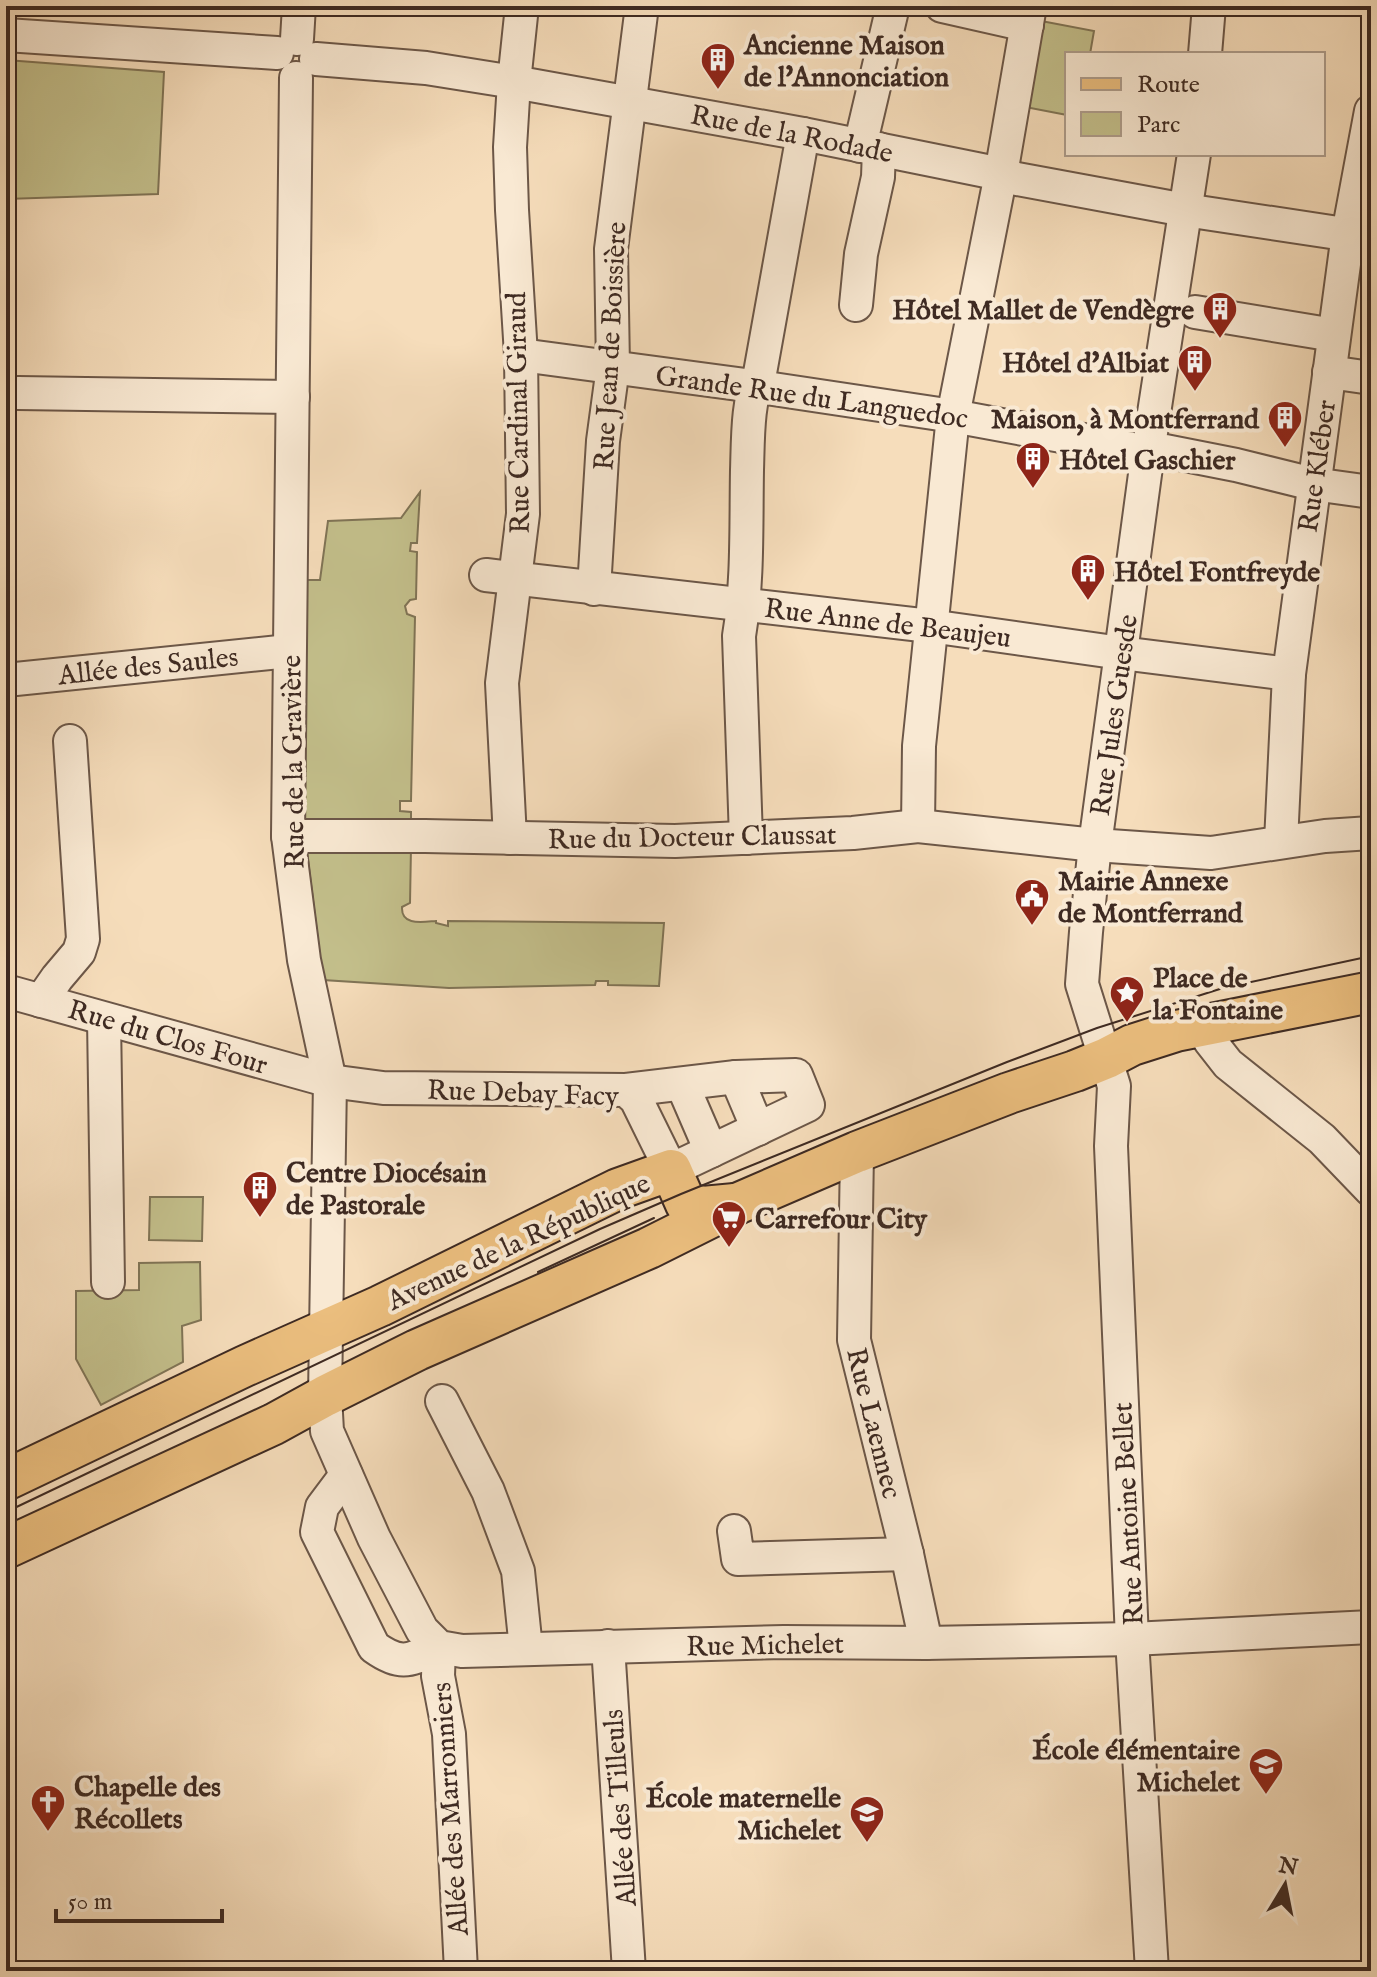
<svg xmlns="http://www.w3.org/2000/svg" width="1377" height="1977" font-family="'IM FELL English',serif">
  <style>
    .green { fill: #c3bf8b; stroke: #807456; stroke-width: 2 }
    .lines { fill: none; stroke-linecap: round; stroke-linejoin: round }
    .minor-casing { stroke: #6c5748; stroke-width: 36 }
    .major-casing { stroke: #3e2a22; stroke-width: 44 }
    .minor { stroke: #f9e9d3; stroke-width: 32 }
    .major { stroke: #ebbe7e; stroke-width: 40 }
    .tram { stroke: #3e2a22; stroke-width: 2 }
    .labels { text-anchor: middle; stroke-width: 8; stroke-linejoin: round; paint-order: stroke }
    .poi-label { font-size: 28px; font-weight: bold; fill: #3e2a22; stroke: #f9e9d3; text-anchor: start }
    .street-label { font-size: 28px; fill: #3e2a22; stroke: #f9e9d3 }
  </style>
  <rect width="100%" height="100%" fill="#f6ddbb"/>
  <filter id="stains"><feTurbulence type="fractalNoise" baseFrequency=".0025" numOctaves="4"/><feColorMatrix values="0 0 0 0 .2 0 0 0 0 .09 0 0 0 0 .02 0 0 0 .5 -.17"/></filter>
  <radialGradient id="worn" r=".72"><stop offset=".6" stop-color="#630" stop-opacity="0"/><stop offset="1" stop-color="#630" stop-opacity=".3"/></radialGradient>
  <g class="green">
    <path d="M 1036,20 L 1094,31 L 1090,54 L 1067,54 L 1067,115 L 1020,106 Z"/>
    <path d="M 6,60 L 164,72 L 158,194 L 6,199 Z"/>
    <path d="M 420,492 L 417,543 L 411,543 L 410,551 L 417,552 L 416,599 L 410,600 L 405,606 L 407,614 L 415,617 L 411,801 L 400,801 L 400,811 L 411,812 L 411,825 L 302,824 L 304,580 L 320,580 L 328,521 L 401,518 Z"/>
    <path d="M 306,844 L 411,847 L 410,903 L 402,907 C 401,926 422,922 436,921 L 436,923 L 448,926 L 448,921 L 664,923 L 659,986 L 608,985 L 608,981 L 596,981 L 595,985 L 449,988 L 323,980 Z"/>
    <path d="M 150,1197 L 203,1197 L 202,1241 L 149,1240 Z"/>
    <path d="M 200,1262 L 201,1320 L 182,1326 L 183,1362 L 101,1405 L 76,1359 L 76,1291 L 139,1290 L 139,1263 Z"/>
  </g>
  <g class="lines">
    <defs>
      <g id="minor">
        <path d="M 942,6 L 1027,25"/>
        <path d="M 6,35 L 277,53"/>
        <path d="M 297,39 L 299,6"/>
        <path d="M 1205,54 L 1209,6"/>
        <path d="M 316,59 L 426,68 L 514,82 L 803,134 L 1001,174 L 1017,179 L 1185,210 L 1371,238"/>
        <path d="M 296,78 L 288,836 L 304,960 L 330,1081 L 325,1396 L 327,1431 L 374,1538 L 422,1630 L 439,1647 L 462,1651 L 784,1642 L 926,1643 L 1132,1639 L 1371,1627"/>
        <path d="M 860,146 L 893,6"/>
        <path d="M 856,305 L 861,254 L 878,177 L 879,149"/>
        <path d="M 1195,312 L 1334,335"/>
        <path d="M 521,355 L 753,386 L 953,416 L 1132,449 L 1148,452 L 1165,451 L 1236,465 L 1313,484 L 1371,492"/>
        <path d="M 1329,372 L 1371,378"/>
        <path d="M 18,393 L 293,397"/>
        <path d="M 486,575 L 930,626 L 1121,653 L 1289,674"/>
        <path d="M 594,589 L 603,441 L 613,367 L 611,249 L 642,6"/>
        <path d="M 6,680 L 289,651"/>
        <path d="M 918,826 L 919,746 L 953,416 L 1001,174 L 1030,6"/>
        <path d="M 288,836 L 425,836 L 675,841 L 853,833 L 918,826 L 1095,845 L 1211,853 L 1325,836 L 1371,833"/>
        <path d="M 510,838 L 502,683 L 523,514 L 521,355 L 512,210 L 510,147 L 514,82 L 522,6"/>
        <path d="M 746,838 L 739,636 C 748,582 746,525 747,470 C 748,441 747,399 760,373 L 803,134"/>
        <path d="M 1281,842 L 1289,674 L 1348,234 L 1371,111"/>
        <path d="M 6,991 L 330,1081 L 383,1088 L 626,1090 L 636,1099 L 671,1170 L 808,1105 L 796,1075 L 736,1077 L 626,1090"/>
        <path d="M 41,1001 L 57,978 L 79,952 L 83,939 L 70,741"/>
        <path d="M 104,1019 L 108,1282"/>
        <path d="M 1206,1023 L 1210,1041 L 1228,1064 L 1322,1139 L 1371,1190"/>
        <path d="M 736,1077 L 758,1129"/>
        <path d="M 682,1084 L 711,1151"/>
        <path d="M 857,1152 L 854,1340 L 907,1554 L 926,1643"/>
        <path d="M 442,1401 L 488,1491 L 518,1571 L 526,1649"/>
        <path d="M 346,1475 L 322,1507 L 317,1532 L 374,1647 C 402,1667 410,1660 439,1647 L 438,1676 L 449,1734 L 461,1971"/>
        <path d="M 734,1531 L 738,1559 L 907,1554"/>
        <path d="M 608,1646 L 629,1971"/>
        <path d="M 1152,1971 L 1132,1639 L 1111,1146 L 1114,1086 L 1082,984 L 1086,932 L 1095,845 L 1148,452 L 1194,154"/>
      </g>
      <g id="major">
        <path d="M 6,1480 L 245,1366 L 380,1306 L 618,1189 L 671,1170 L 686,1204 L 703,1207 L 735,1204"/>
        <path d="M 6,1548 L 274,1424 L 325,1396 L 417,1350 L 649,1248 L 739,1203 L 857,1152 L 1009,1093 L 1075,1071 L 1107,1058 L 1132,1045 L 1176,1031 L 1371,992"/>
      </g>
    </defs>
    <use href="#minor" class="minor-casing"/>
    <use href="#major" class="major-casing"/>
    <use href="#minor" class="minor"/>
    <use href="#major" class="major"/>
    <g class="tram">
      <path d="M 538,1272 L 654,1218"/>
      <path d="M 6,1512 L 600,1229 L 681,1194 L 1007,1062 L 1097,1028 L 1223,988 L 1371,956"/>
    </g>
  </g>
  <defs>
    <symbol id="building-pin" viewBox="-11 -11 22 30"><path d="M0 17L-7.5 6A9.5 9.5 0 1 1 7.5 6Z" fill="#8f2418" stroke="#f9e9d3"/><path d="M-4-6H4V6H1V3H-1V6H-4ZM-2.5-4.3h1.7v1.8h-1.7ZM.8-4.3h1.7v1.8H.8ZM-2.5-1h1.7V.8h-1.7ZM.8-1h1.7V.8H.8Z" fill="#fff"/></symbol>
    <symbol id="civic-pin" viewBox="-11 -11 22 30"><path d="M0 17L-7.5 6A9.5 9.5 0 1 1 7.5 6Z" fill="#8f2418" stroke="#f9e9d3"/><path d="M-.6-6.5H3V-4.5H.6V-3L4-1V1h2V6H-6V1h2V-1L-.6-3ZM-1.2 2.5V6h2.4V2.5Z" fill="#fff"/></symbol>
    <symbol id="sight-pin" viewBox="-11 -11 22 30"><path d="M0 17L-7.5 6A9.5 9.5 0 1 1 7.5 6Z" fill="#8f2418" stroke="#f9e9d3"/><path d="M0-6L1.8-2.2L6-1.7L2.9 1.2L3.7 5.4L0 3.3L-3.7 5.4L-2.9 1.2L-6-1.7L-1.8-2.2Z" fill="#fff"/></symbol>
    <symbol id="supermarket-pin" viewBox="-11 -11 22 30"><path d="M0 17L-7.5 6A9.5 9.5 0 1 1 7.5 6Z" fill="#8f2418" stroke="#f9e9d3"/><path d="M-6-5.5h2.5l.6 2H6L4.5 2H-2.5L-4.4-4H-6ZM-1.5 3.2a1.3 1.3 0 1 0 .1 0ZM3 3.2a1.3 1.3 0 1 0 .1 0Z" fill="#fff"/></symbol>
    <symbol id="school-pin" viewBox="-11 -11 22 30"><path d="M0 17L-7.5 6A9.5 9.5 0 1 1 7.5 6Z" fill="#8f2418" stroke="#f9e9d3"/><path d="M0-5L7-2L0 1L-7-2ZM-4 1L0 2.5L4 1V4Q0 6-4 4Z" fill="#fff"/></symbol>
    <symbol id="church-pin" viewBox="-11 -11 22 30"><path d="M0 17L-7.5 6A9.5 9.5 0 1 1 7.5 6Z" fill="#8f2418" stroke="#f9e9d3"/><path d="M-1.2-6h2.4v3.5h3.3v2.4h-3.3V6h-2.4V-.1h-3.3v-2.4h3.3Z" fill="#fff"/></symbol>
  </defs>
  <g fill-rule="evenodd">
    <use href="#building-pin" x="698" y="40" width="40" height="54"/>
    <use href="#building-pin" x="1200" y="289" width="40" height="54"/>
    <use href="#building-pin" x="1175" y="342" width="40" height="54"/>
    <use href="#building-pin" x="1265" y="398" width="40" height="54"/>
    <use href="#building-pin" x="1013" y="439" width="40" height="54"/>
    <use href="#building-pin" x="1068" y="551" width="40" height="54"/>
    <use href="#civic-pin" x="1012" y="876" width="40" height="54"/>
    <use href="#sight-pin" x="1107" y="973" width="40" height="54"/>
    <use href="#building-pin" x="240" y="1168" width="40" height="54"/>
    <use href="#supermarket-pin" x="709" y="1198" width="40" height="54"/>
    <use href="#school-pin" x="1246" y="1745" width="40" height="54"/>
    <use href="#church-pin" x="28" y="1782" width="40" height="54"/>
    <use href="#school-pin" x="847" y="1793" width="40" height="54"/>
  </g>
  <g class="labels">
    <g class="poi-label">
      <text x="744" y="54">Ancienne Maison<tspan x="744" dy="32">de l'Annonciation</tspan></text>
      <text x="1194" y="319" text-anchor="end">Hôtel Mallet de Vendègre</text>
      <text x="1169" y="372" text-anchor="end">Hôtel d'Albiat</text>
      <text x="1259" y="428" text-anchor="end">Maison, à Montferrand</text>
      <text x="1059" y="469">Hôtel Gaschier</text>
      <text x="1114" y="581">Hôtel Fontfreyde</text>
      <text x="1058" y="890">Mairie Annexe<tspan x="1058" dy="32">de Montferrand</tspan></text>
      <text x="1153" y="987">Place de<tspan x="1153" dy="32">la Fontaine</tspan></text>
      <text x="286" y="1182">Centre Diocésain<tspan x="286" dy="32">de Pastorale</tspan></text>
      <text x="755" y="1228">Carrefour City</text>
      <text x="1240" y="1759" text-anchor="end">École élémentaire<tspan x="1240" dy="32">Michelet</tspan></text>
      <text x="74" y="1796">Chapelle des<tspan x="74" dy="32">Récollets</tspan></text>
      <text x="841" y="1807" text-anchor="end">École maternelle<tspan x="841" dy="32">Michelet</tspan></text>
    </g>
    <g class="street-label">
      <text transform="translate(792 133) rotate(11)" y="10">Rue de la Rodade</text>
      <text transform="translate(609 346) rotate(-87)" y="10">Rue Jean de Boissière</text>
      <text transform="translate(812 396) rotate(8)" y="10">Grande Rue du Languedoc</text>
      <text transform="translate(517 413) rotate(-91)" y="10">Rue Cardinal Giraud</text>
      <text transform="translate(1316 466) rotate(-82)" y="10">Rue Kléber</text>
      <text transform="translate(888 622) rotate(7)" y="10">Rue Anne de Beaujeu</text>
      <text transform="translate(148 665) rotate(-6)" y="10">Allée des Saules</text>
      <text transform="translate(1113 715) rotate(-82)" y="10">Rue Jules Guesde</text>
      <text transform="translate(292 762) rotate(-91)" y="10">Rue de la Gravière</text>
      <text transform="translate(692 836) rotate(-1)" y="10">Rue du Docteur Claussat</text>
      <text transform="translate(168 1036) rotate(16)" y="10">Rue du Clos Four</text>
      <text transform="translate(523 1092) rotate(2)" y="10">Rue Debay Facy</text>
      <text transform="translate(518 1241) rotate(-25)" y="10">Avenue de la République</text>
      <text transform="translate(875 1423) rotate(76)" y="10">Rue Laennec</text>
      <text transform="translate(1127 1514) rotate(-93)" y="10">Rue Antoine Bellet</text>
      <text transform="translate(765 1644) rotate(-1)" y="10">Rue Michelet</text>
      <text transform="translate(619 1808) rotate(-94)" y="10">Allée des Tilleuls</text>
      <text transform="translate(449 1809) rotate(-94)" y="10">Allée des Marronniers</text>
    </g>
  </g>
  <rect width="1377" height="1977" fill="none" stroke="#f6ddbb" stroke-width="32"/>
  <rect x="8" y="8" width="1361" height="1961" fill="none" stroke="#3e2a22" stroke-width="4"/>
  <rect x="16" y="16" width="1345" height="1945" fill="none" stroke="#3e2a22" stroke-width="2"/>
  <rect x="1065" y="52" width="260" height="104" fill="#f9e9d3" stroke="#ae9d8c" stroke-width="2"/>
  <rect x="1081" y="78" width="40" height="12" fill="#ebbe7e" stroke="#ae9d8c" stroke-width="2"/>
  <text x="1137" y="92" font-size="24" fill="#3e2a22">Route</text>
  <rect x="1081" y="112" width="40" height="24" fill="#c3bf8b" stroke="#ae9d8c" stroke-width="2"/>
  <text x="1137" y="132" font-size="24" fill="#3e2a22">Parc</text>
  <g transform="translate(1285 1885) rotate(10)" stroke="#f9e9d3" stroke-width="6" paint-order="stroke">
  <path d="M0-6L14 30L0 20L-14 30Z" fill="#3e2a22"/>
  <text y="-12" font-size="22" font-weight="bold" text-anchor="middle" fill="#3e2a22">N</text>
  </g>
  <path d="M56 1909v12h166v-12" fill="none" stroke="#3e2a22" stroke-width="4"/>
  <text x="68" y="1909" font-size="24" fill="#3e2a22" stroke="#f9e9d3" stroke-width="6" paint-order="stroke">50 m</text>
  <rect width="100%" height="100%" filter="url(#stains)"/>
  <rect width="100%" height="100%" fill="url(#worn)"/>
</svg>
